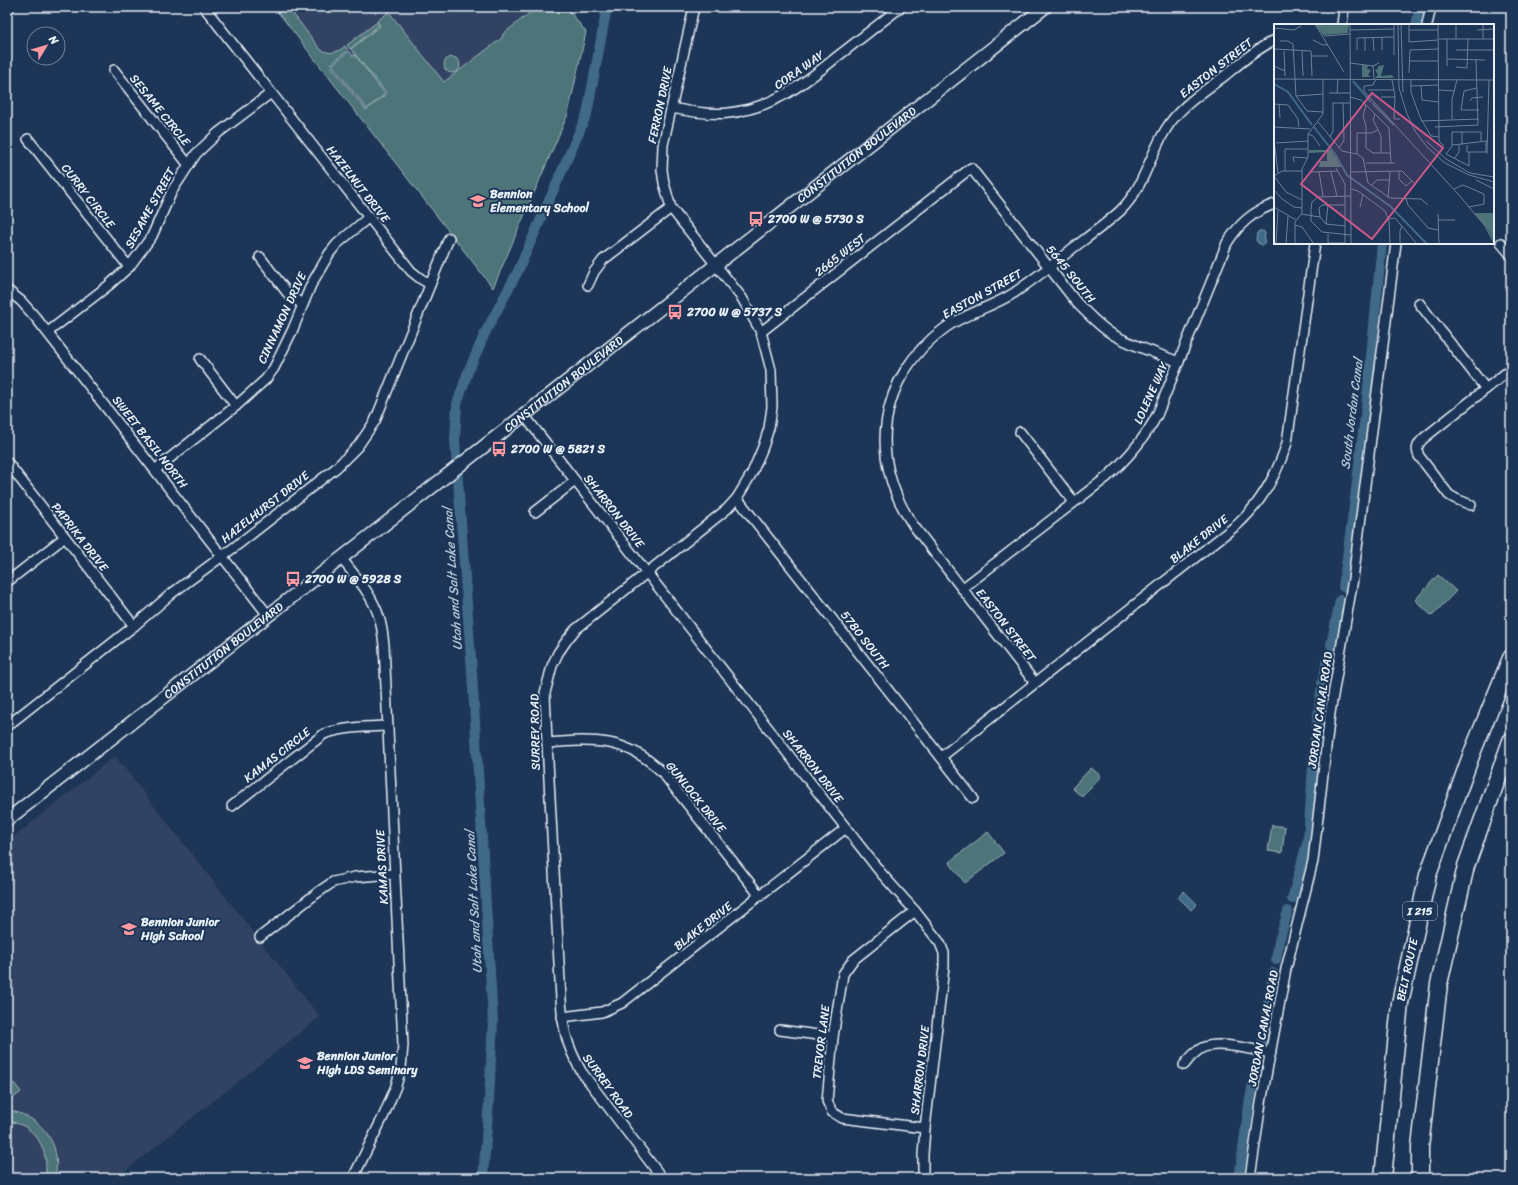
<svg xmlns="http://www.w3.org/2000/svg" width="1518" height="1185" font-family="Sriracha,sans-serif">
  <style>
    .built { fill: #324263 }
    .green { fill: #4d7579; stroke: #9ab3b8 }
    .water { fill: #416a88; stroke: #84a0b5 }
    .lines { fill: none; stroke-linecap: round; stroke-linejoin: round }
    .canal { stroke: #416a88; stroke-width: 10 }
    .street-casing { stroke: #e8f1f8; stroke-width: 12 }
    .secondary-casing { stroke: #e8f1f8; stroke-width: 15 }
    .highway-casing { stroke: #e8f1f8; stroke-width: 19 }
    .street { stroke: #1d3557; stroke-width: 9 }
    .secondary { stroke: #1d3557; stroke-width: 12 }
    .highway { stroke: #1d3557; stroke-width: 16 }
    .labels { text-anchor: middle; stroke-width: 4; stroke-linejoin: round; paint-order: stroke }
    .shield { fill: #1d3557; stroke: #abb9c8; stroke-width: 1 }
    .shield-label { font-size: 11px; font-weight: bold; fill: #e8f1f8 }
    .street-label { font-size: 12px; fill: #e8f1f8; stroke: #1d3557 }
    .poi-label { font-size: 12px; font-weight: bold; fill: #e8f1f8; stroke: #1d3557; text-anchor: start }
    .water-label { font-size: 13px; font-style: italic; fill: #aec2d1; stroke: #1d3557 }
    .inset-river { fill: none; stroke: #416a88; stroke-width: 2 }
    .inset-road { fill: none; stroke: #6e8097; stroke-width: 1 }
    .view { fill: #cd598a; fill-opacity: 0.15; stroke: #cd598a; stroke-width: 2 }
    .inset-edge { fill: none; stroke: #e8f1f8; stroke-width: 2 }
  </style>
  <rect width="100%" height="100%" fill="#1d3557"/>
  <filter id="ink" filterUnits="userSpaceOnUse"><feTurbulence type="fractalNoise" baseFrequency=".025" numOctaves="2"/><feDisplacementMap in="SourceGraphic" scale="8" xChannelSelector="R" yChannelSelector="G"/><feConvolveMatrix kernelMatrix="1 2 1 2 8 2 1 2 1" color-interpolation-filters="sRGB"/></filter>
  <g filter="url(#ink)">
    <g class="built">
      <path d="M 274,7 L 566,7 L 586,32 L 568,114 L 493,288 Z"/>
      <path d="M 115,756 L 320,1017 L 116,1178 L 7,1178 L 7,842 Z"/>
    </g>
    <g class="green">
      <path d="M 274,7 L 288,7 L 320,49 C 330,55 337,53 345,46 L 348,50 L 330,65 L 366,110 L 387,94 L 351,49 L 380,26 L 377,21 L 389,12 L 444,82 L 502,38 L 503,34 L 532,11 L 530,7 L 566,7 L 586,32 L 568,114 L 493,288 Z"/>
      <path d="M 377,22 L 379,25 L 350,49 L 347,45 Z"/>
      <path d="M 349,51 L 353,56 L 355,55 L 385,94 L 367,109 L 332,65 Z"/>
      <circle cx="452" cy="65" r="8"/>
      <path d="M 1438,575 L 1456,591 L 1432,616 L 1415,600 Z"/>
      <path d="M 1091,768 L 1101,776 L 1082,797 L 1072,788 Z"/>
      <path d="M 1272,825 L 1285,827 L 1282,853 L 1268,851 Z"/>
      <path d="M 988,832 L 1004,853 L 965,883 L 949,862 Z"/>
      <path d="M 14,1083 L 21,1092 L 7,1103 L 7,1089 Z"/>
      <path d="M 7,1110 C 41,1116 63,1143 55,1178 L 45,1178 C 50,1151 36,1124 7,1121 Z"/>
    </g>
    <g class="water">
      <path d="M 1259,231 L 1263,231 L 1265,233 L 1264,244 L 1262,245 L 1258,243 L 1256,240 L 1257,233 Z"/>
      <path d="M 1184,891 L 1197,904 L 1191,910 L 1178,897 Z"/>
    </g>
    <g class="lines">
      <g class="canal">
        <path d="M 1416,25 L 1420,7"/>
        <path d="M 1343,587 L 1354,506 L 1366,408 L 1382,243"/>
        <path d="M 1331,645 L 1340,600"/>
        <path d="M 1322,683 L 1329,654"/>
        <path d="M 1316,733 L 1321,691"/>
        <path d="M 1292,899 L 1308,839 L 1315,739"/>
        <path d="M 1276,960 L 1279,941 L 1288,911"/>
        <path d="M 1262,1042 L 1273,973"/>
        <path d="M 483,1178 L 489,1100 L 493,1021 L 472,672 L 455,440 L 457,404 L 468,372 L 486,331 L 518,271 L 587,114 L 607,7"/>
        <path d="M 1239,1178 L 1249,1105 L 1257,1061"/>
      </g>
      <defs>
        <g id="street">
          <path d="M 204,7 L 411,271 L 421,279 L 430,284"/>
          <path d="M 7,9 L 10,7"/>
          <path d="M 1342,25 L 1344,7"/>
          <path d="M 1427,25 L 1431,7"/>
          <path d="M 114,70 L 188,164"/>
          <path d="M 672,108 C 691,112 710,115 729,113 C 773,108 805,83 838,56 C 859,40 880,23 901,7"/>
          <path d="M 28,139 L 129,267"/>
          <path d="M 1501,243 L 1511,255"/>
          <path d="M 260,257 L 289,295 L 302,304"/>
          <path d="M 588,285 L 594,272 L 603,260 L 671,208"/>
          <path d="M 7,290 L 21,301 L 36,318 L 268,615"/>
          <path d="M 1419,303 L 1486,389"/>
          <path d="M 48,332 L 109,285 L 129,267 L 152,236 L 172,191 L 196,154 L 218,133 L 271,93"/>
          <path d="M 761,332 L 971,168 L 1077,303 C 1088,314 1099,326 1112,334 C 1133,346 1156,353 1179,362"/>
          <path d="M 200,359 L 236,406"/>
          <path d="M 524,415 L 881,873 L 915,911 L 940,943 L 944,953 L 944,967 L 925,1128 L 923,1155 L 923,1178"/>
          <path d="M 1020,432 L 1074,502"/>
          <path d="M 7,462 L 134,626"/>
          <path d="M 156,469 L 236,406 L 266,379 L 274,368 L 293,329 L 311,285 L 329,254 L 337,244 L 369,217"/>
          <path d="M 737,498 L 973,798"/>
          <path d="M 1471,505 L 1456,499 L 1449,495 L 1419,456 C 1415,448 1418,444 1424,438 L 1511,369"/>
          <path d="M 535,512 L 575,481"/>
          <path d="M 341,558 C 355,576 372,594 379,617 C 382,626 383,636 384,645 L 403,1045 L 401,1068 L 396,1086 L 384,1115 L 353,1178"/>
          <path d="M 7,582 L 65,537"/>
          <path d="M 963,588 L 1107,477 C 1127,459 1144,440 1157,415 L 1227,243 C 1239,224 1253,211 1275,204"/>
          <path d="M 1035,683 L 913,525 C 867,458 878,377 945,328 C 966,313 992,307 1014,293 C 1034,279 1054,264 1073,248 C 1089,236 1106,224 1120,211 C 1144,188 1149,156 1166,129 C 1179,107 1203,92 1223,77 C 1239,64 1256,49 1275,40"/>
          <path d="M 7,726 L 134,626 L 171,594 L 236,546 L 336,468 L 358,446 L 375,421 L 449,238"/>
          <path d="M 547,743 C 594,739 626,737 662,772 L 760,896"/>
          <path d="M 941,757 L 1238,524 C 1262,502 1277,474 1287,443 L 1315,243"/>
          <path d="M 232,806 L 324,734 C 345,727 366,727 388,726"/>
          <path d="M 915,911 L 853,960 L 843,974 L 833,1037 L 827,1101 L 832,1112 L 842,1118 L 925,1128"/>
          <path d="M 260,937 L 317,893 L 333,882 L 355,877 L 394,874"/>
          <path d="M 562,1017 L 602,1012 L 622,1003 L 846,828"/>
          <path d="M 780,1030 L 833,1037"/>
          <path d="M 1184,1065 C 1189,1059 1194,1052 1202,1048 C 1218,1040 1253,1050 1271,1053"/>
          <path d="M 662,1178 L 581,1071 C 566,1044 563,1029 561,999 L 547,743 L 545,693 L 552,666 L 558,653 L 567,640 L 575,630 L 727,509 L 737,498 L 752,473 L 763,447 L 769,428 L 772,407 L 771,370 L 761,332 L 742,298 L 671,208 L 664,183 L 662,170 L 663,145 L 694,7"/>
          <path d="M 1250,1178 L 1261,1103 L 1286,969 L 1313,861 L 1330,713 L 1353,579 L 1396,243"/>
        </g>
        <g id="secondary">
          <path id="s1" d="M 7,820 L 1045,7"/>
        </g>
        <g id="highway">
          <path id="s2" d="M 1383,1178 L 1400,1003 L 1428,875 L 1472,753 L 1511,658"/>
          <path d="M 1420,1178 L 1420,1147 L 1439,984 L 1466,866 L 1511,741"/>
        </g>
      </defs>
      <use href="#street" class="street-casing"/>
      <use href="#secondary" class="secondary-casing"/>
      <use href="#highway" class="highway-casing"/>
      <use href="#street" class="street"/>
      <use href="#secondary" class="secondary"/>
      <use href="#highway" class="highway"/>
    </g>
  </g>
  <defs>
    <symbol id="school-bare" viewBox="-9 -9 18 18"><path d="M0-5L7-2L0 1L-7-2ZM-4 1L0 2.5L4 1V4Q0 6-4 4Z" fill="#ff9aa2" stroke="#1d3557" stroke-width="2.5" paint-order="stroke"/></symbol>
    <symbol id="bus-bare" viewBox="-9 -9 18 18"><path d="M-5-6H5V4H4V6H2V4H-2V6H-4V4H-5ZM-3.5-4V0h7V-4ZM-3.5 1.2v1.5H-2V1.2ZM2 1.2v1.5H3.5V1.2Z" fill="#ff9aa2" stroke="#1d3557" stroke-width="2.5" paint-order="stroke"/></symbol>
  </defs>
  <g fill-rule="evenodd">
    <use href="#school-bare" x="467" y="190" width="22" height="22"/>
    <use href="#bus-bare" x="745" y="208" width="22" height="22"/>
    <use href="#bus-bare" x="664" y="301" width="22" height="22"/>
    <use href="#bus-bare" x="488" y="438" width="22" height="22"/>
    <use href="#bus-bare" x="282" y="568" width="22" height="22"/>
    <use href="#school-bare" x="118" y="918" width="22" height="22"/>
    <use href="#school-bare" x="294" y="1052" width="22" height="22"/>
  </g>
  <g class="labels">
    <rect class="shield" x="1403" y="902" width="34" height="18" rx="3"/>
    <g class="shield-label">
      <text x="1420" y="915">I 215</text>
    </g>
    <g class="street-label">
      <text transform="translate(1216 68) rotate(-38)" y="4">EASTON STREET</text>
      <text transform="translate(799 70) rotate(-35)" y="4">CORA WAY</text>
      <text transform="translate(660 105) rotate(-78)" y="4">FERRON DRIVE</text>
      <text transform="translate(160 110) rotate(51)" y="4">SESAME CIRCLE</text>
      <text dy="4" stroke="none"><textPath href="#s1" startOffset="1079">CONSTITUTION BOULEVARD</textPath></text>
      <text transform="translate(358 184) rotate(52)" y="4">HAZELNUT DRIVE</text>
      <text transform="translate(88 196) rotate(52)" y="4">CURRY CIRCLE</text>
      <text transform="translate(150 208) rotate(-61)" y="4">SESAME STREET</text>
      <text transform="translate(840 255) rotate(-38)" y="4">2665 WEST</text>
      <text transform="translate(1071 274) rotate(51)" y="4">5645 SOUTH</text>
      <text transform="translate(982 294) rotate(-29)" y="4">EASTON STREET</text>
      <text transform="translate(282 318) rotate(-65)" y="4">CINNAMON DRIVE</text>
      <text dy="4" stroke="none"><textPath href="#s1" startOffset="707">CONSTITUTION BOULEVARD</textPath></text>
      <text transform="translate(1151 393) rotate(-66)" y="4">LOLENE WAY</text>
      <text transform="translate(150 442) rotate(52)" y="4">SWEET BASIL NORTH</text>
      <text transform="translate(265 507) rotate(-38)" y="4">HAZELHURST DRIVE</text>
      <text transform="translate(614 511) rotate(52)" y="4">SHARRON DRIVE</text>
      <text transform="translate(80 537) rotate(52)" y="4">PAPRIKA DRIVE</text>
      <text transform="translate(1199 539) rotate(-38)" y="4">BLAKE DRIVE</text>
      <text transform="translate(1006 625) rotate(52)" y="4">EASTON STREET</text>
      <text transform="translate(865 640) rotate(52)" y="4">5780 SOUTH</text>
      <text dy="4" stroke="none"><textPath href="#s1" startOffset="275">CONSTITUTION BOULEVARD</textPath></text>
      <text transform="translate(1320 710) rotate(-82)" y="4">JORDAN CANAL ROAD</text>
      <text transform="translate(535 732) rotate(-91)" y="4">SURREY ROAD</text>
      <text transform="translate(277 755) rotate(-38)" y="4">KAMAS CIRCLE</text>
      <text transform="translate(813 766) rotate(52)" y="4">SHARRON DRIVE</text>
      <text transform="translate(696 797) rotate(51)" y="4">GUNLOCK DRIVE</text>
      <text transform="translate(382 867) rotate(-93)" y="4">KAMAS DRIVE</text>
      <text transform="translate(703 926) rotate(-38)" y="4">BLAKE DRIVE</text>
      <text dy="4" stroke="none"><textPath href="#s2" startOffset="210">BELT ROUTE</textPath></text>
      <text transform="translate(1263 1028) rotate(-79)" y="4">JORDAN CANAL ROAD</text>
      <text transform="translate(821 1042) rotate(-83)" y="4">TREVOR LANE</text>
      <text transform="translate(920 1070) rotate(-83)" y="4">SHARRON DRIVE</text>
      <text transform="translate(608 1086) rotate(54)" y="4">SURREY ROAD</text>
    </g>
    <g class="poi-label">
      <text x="490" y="198">Bennion<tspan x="490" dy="14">Elementary School</tspan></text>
      <text x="768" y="223">2700 W @ 5730 S</text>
      <text x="687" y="316">2700 W @ 5737 S</text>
      <text x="511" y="453">2700 W @ 5821 S</text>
      <text x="305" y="583">2700 W @ 5928 S</text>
      <text x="141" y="926">Bennion Junior<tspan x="141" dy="14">High School</tspan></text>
      <text x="317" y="1060">Bennion Junior<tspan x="317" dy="14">High LDS Seminary</tspan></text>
    </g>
    <g class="water-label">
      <text transform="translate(1351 414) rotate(-83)" y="5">South Jordan Canal</text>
      <text transform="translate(452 579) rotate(-94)" y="5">Utah and Salt Lake Canal</text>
      <text transform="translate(473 902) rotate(-93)" y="5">Utah and Salt Lake Canal</text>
    </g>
  </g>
  <g transform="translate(1274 24)">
    <rect width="220" height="220" fill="#1d3557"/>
    <path d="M 41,0 L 75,0 L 74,9 L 49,11 ZM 88,41 L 94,42 L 93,45 L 97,46 L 94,51 L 97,53 L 88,53 ZM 110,41 L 107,52 L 118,51 L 120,54 L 101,54 L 104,51 L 101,46 L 104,45 L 104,42 ZM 35,126 L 57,126 L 68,143 L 30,143 L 45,143 L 46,137 L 53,137 L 53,128 L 35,129 ZM 200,189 L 220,189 L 220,217 L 213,204 Z" fill="#4d7579"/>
    <path class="inset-river" d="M 79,57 L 97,78M 0,60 L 14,68 L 38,101M 98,79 L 120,101M 40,103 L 61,130 L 73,151 L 116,182 L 153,220"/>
    <path class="inset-road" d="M 41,0 L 70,48M 76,0 L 77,220M 120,0 L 120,31M 124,0 L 125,64 L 133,90 L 141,107 L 153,123 L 171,139 L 195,151 L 220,158M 127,0 L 129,68M 135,0 L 135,18 L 164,16M 164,0 L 165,117 L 170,122M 182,0 L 182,15M 209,0 L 209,15M 0,4 L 20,6 L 27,2M 76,6 L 120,5M 135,6 L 164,6M 203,6 L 220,5M 50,12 L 76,10M 91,13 L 91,27M 99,13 L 100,27M 108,13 L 108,26M 165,15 L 220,15M 39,16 L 49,21 L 54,21M 6,17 L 14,17 L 19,20 L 22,72 L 33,87 L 49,88M 0,25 L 37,27 L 38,52M 83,26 L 83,14 L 120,13M 182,26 L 220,26M 10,27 L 11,52M 28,27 L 29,52M 37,32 L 54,32M 173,35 L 211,36M 135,37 L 164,37M 76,39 L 99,42 L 105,39M 99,41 L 100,55M 0,42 L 11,47M 173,42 L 173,15M 182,43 L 193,44 L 194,15M 135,49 L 136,26 L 165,25M 0,55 L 220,56M 102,55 L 99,61 L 90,62 L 90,67 L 184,170 L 211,202 L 220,219M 137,55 L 137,68 L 146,93 L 157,112 L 165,113M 118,56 L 121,72 L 120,95 L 126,95M 147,61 L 148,76 L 165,78M 137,62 L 165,61M 203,64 L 190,67 L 187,86 L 205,86M 94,66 L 120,66M 165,66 L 181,67M 55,69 L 76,69M 63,69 L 64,55M 22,72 L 49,70M 76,73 L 87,76 L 115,104 L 117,139M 107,73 L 121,73M 196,77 L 198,74 L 209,73M 0,80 L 14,81 L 24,95 L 25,103M 5,80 L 6,94M 92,81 L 89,92 L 92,102 L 92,124 L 99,129 L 116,129M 101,90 L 99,96 L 107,112 L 107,129M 178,95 L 178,75 L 183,56M 147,97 L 205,95M 44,98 L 68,127 L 83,130 L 89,134 L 94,159 L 116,174 L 147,175 L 154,181M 0,103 L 36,105M 161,103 L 204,101 L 202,36M 188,108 L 188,121M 34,110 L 39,112 L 46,122M 56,113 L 59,107 L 59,79 L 76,79M 0,115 L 4,149M 152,117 L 172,135 L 196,149M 2,119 L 34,117M 178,121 L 213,117M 193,121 L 193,128 L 212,128 L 212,118M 65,124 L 70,116 L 69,79M 195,128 L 195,142 L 172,130 L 178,122 L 178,108 L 207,108 L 207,117M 83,130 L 83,109 L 97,109 L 104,106M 213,130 L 215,56M 180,135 L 185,128 L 185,121M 20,138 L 19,133 L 33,134M 92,139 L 121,139M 11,147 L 11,125 L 34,125M 125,147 L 125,155 L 132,162 L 138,157M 37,148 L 64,147M 45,148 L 49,172M 57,148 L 63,172M 77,148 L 128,147 L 142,161M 196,149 L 220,153M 0,152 L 12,168 L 28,176M 0,152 L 8,147 L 28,147M 202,156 L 220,165M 97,162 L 103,156 L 116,156M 77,165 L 84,167 L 111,187 L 115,197 L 116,220M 180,165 L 189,161 L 210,170 L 210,180 L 195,183M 0,166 L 8,175 L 20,183 L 28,184M 77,172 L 44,173 L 38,178 L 37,185 L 37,197 L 48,208 L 77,211M 114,174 L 116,148M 132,175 L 134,181 L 154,204 L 165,206M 0,183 L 22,196M 86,183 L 89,170M 27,190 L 46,193M 164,190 L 165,220M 115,195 L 121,194 L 143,220M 164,196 L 181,196M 52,200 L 54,181M 21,201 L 28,203 L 40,220M 71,202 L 52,200 L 46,193 L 45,184 L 48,181 L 71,181M 54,210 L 54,219 L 71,219 L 71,160 L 62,144M 2,220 L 4,186M 12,220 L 14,192M 21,220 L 21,198 L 28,189 L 28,145 L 34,133 L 34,110 L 49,90 L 49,55M 126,220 L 126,207 L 128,202"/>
    <path class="view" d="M 98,69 L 169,124 L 98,215 L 27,160 Z"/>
    <rect width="220" height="220" class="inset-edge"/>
  </g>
  <rect width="1518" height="1185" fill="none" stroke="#1d3557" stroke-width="24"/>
  <rect x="12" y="12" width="1494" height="1161" fill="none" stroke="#e8f1f8" stroke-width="1.5" filter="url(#ink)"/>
  <g transform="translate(46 46) rotate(52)"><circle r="19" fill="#1d3557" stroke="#6e8097"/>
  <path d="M0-3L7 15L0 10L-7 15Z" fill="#ff9aa2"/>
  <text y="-6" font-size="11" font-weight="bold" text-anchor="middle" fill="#e8f1f8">N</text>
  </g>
</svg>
